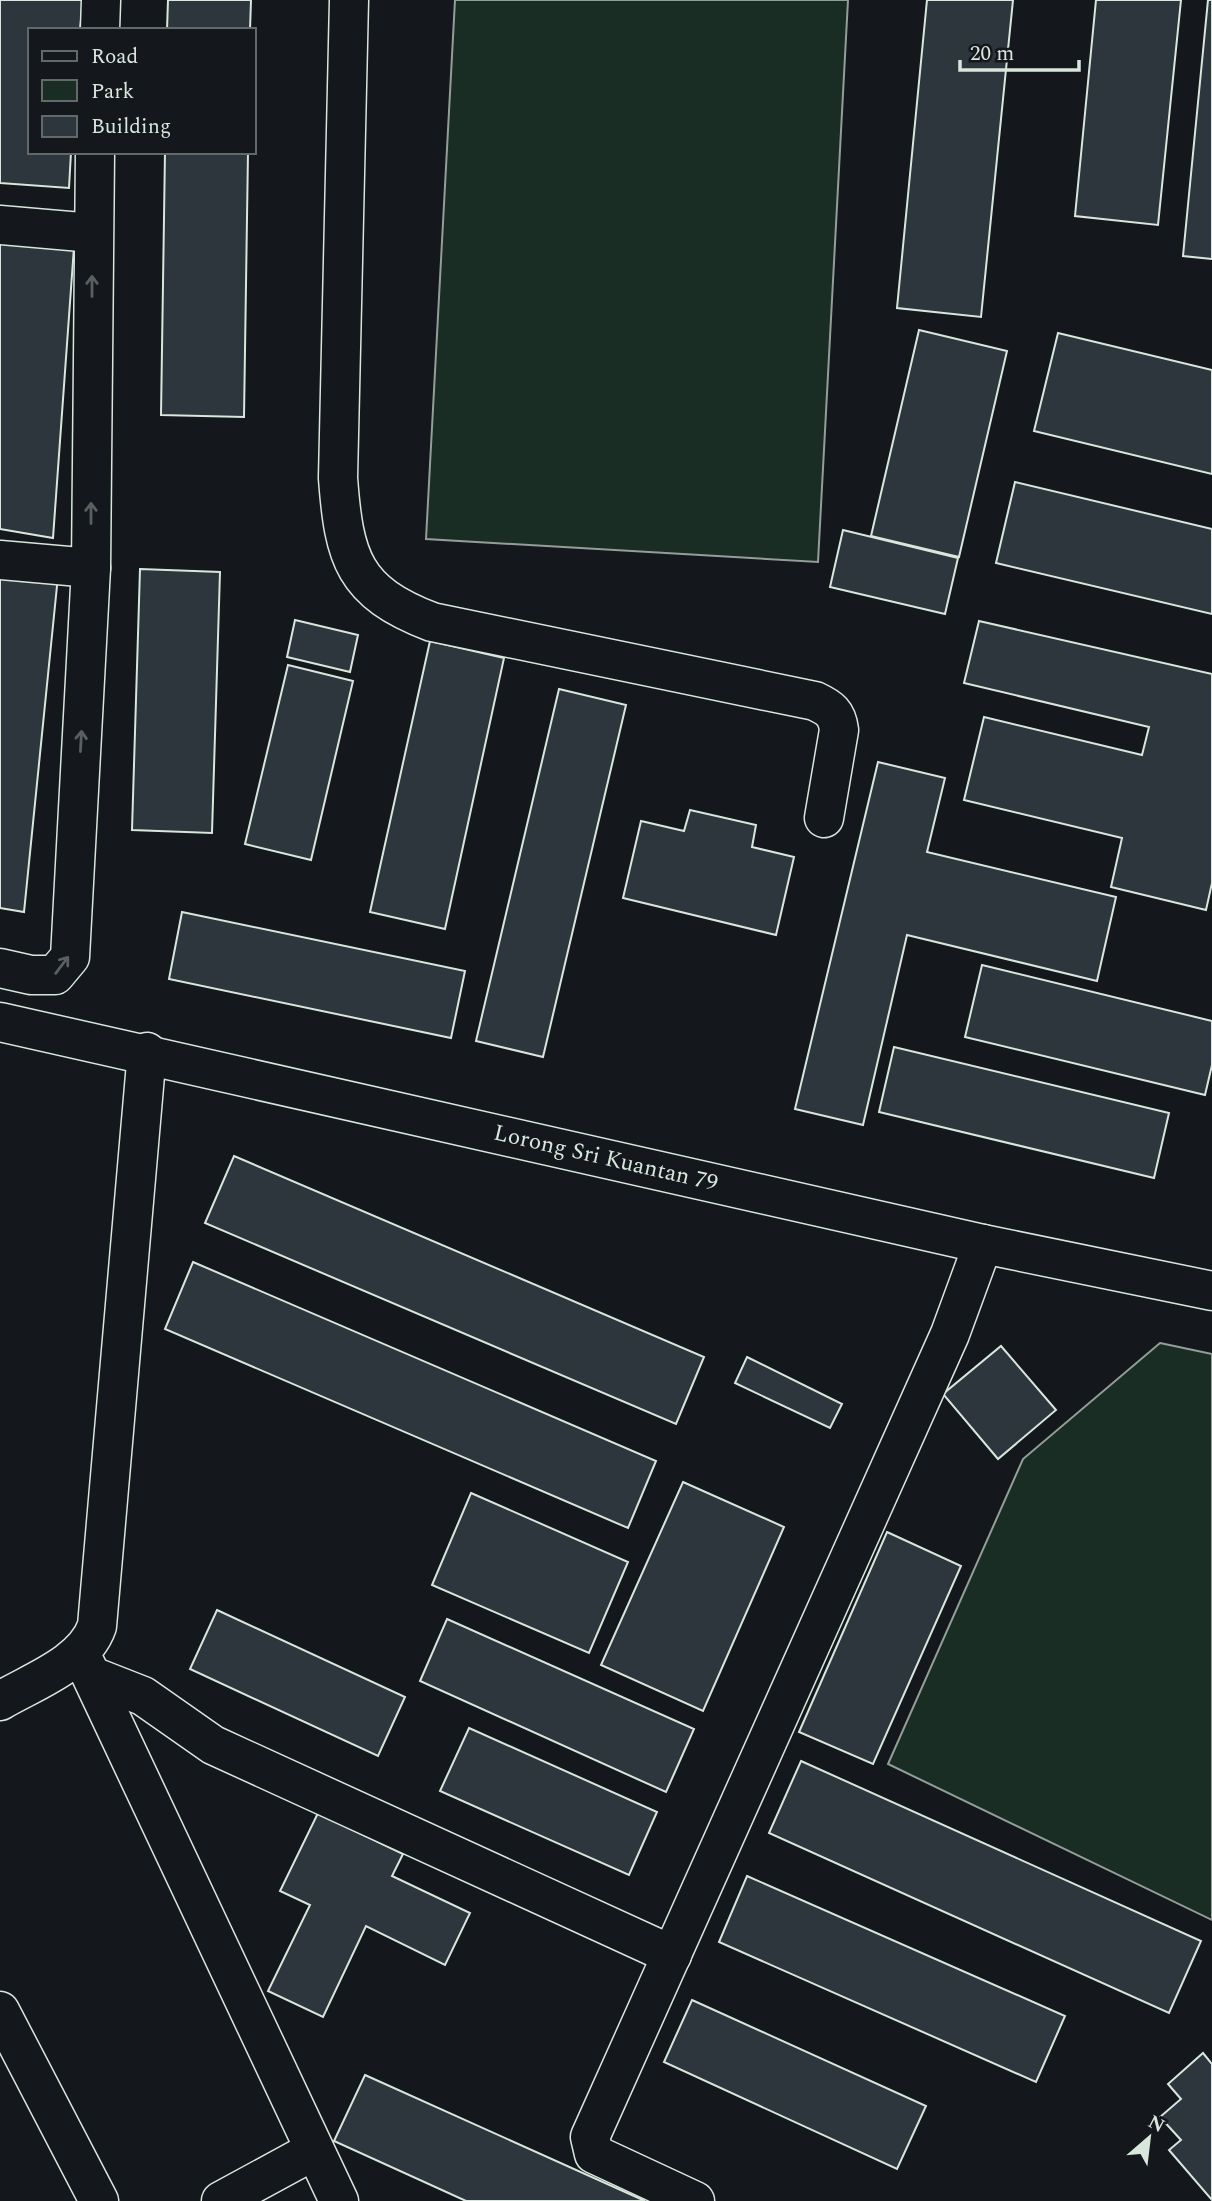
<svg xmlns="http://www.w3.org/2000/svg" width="1212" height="2201" font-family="Spectral,serif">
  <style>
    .green { fill: #1a2d24; stroke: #939e99; stroke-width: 2 }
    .building { fill: #2c363c; stroke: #d8e6dc; stroke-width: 2 }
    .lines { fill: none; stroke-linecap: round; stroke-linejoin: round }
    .minor-casing { stroke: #d8e6dc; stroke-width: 41 }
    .minor { stroke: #14181c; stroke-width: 38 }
    .oneway { stroke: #59605f }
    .labels { text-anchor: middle; stroke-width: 5; stroke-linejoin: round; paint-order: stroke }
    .street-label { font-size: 23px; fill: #d8e6dc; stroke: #14181c }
  </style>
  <rect width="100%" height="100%" fill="#14181c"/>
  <g class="green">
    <path d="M 455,0 L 848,0 L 818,562 L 426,539 Z"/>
    <path d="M 1160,1343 L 1212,1354 L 1212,1920 L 888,1764 L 1023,1459 Z"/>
  </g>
  <g class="building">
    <path d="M 0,0 L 83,0 L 80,30 L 30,30 L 30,152 L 71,152 L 69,188 L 0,183 Z"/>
    <path d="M 168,0 L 251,0 L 250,30 L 167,30 Z"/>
    <path d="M 927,0 L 1013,0 L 981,317 L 897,308 Z"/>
    <path d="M 1096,0 L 1181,0 L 1158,225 L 1075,216 Z"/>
    <path d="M 1208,0 L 1212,0 L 1212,259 L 1183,256 Z"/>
    <path d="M 165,152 L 248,152 L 244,417 L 161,415 Z"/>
    <path d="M 0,241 L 74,247 L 53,538 L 0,529 Z"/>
    <path d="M 919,330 L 1007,351 L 959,557 L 871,536 Z"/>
    <path d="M 1058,333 L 1212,370 L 1212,474 L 1034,431 Z"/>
    <path d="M 1015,482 L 1212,529 L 1212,614 L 996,563 Z"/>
    <path d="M 843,530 L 958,558 L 945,614 L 830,587 Z"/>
    <path d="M 140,569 L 220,572 L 212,833 L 132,830 Z"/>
    <path d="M 0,573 L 58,576 L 24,912 L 0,908 Z"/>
    <path d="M 295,620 L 358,635 L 350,672 L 287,657 Z"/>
    <path d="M 979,621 L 1212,674 L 1212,883 L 1206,910 L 1111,887 L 1122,838 L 964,800 L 984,717 L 1142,755 L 1149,727 L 964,683 Z"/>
    <path d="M 430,641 L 504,658 L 445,929 L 370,912 Z"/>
    <path d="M 288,665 L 353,681 L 311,860 L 245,844 Z"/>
    <path d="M 559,689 L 626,705 L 543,1057 L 476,1041 Z"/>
    <path d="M 878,762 L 945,778 L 927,852 L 1116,897 L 1097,981 L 907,935 L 863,1125 L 795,1109 Z"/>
    <path d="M 690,810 L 756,825 L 752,847 L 794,857 L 776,935 L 623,898 L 641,821 L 684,831 Z"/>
    <path d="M 182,912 L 465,971 L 451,1038 L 169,979 Z"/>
    <path d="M 982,965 L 1212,1021 L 1212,1065 L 1205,1095 L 965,1037 Z"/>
    <path d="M 894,1047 L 1169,1113 L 1154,1178 L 879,1112 Z"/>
    <path d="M 234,1156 L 704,1357 L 676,1424 L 205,1223 Z"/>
    <path d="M 193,1262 L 656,1461 L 628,1528 L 165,1329 Z"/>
    <path d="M 1001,1346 L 1056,1410 L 998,1459 L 943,1394 Z"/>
    <path d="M 747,1357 L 842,1404 L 830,1428 L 735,1383 Z"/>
    <path d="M 683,1482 L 784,1527 L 703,1711 L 601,1665 Z"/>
    <path d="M 471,1493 L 628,1562 L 589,1653 L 432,1585 Z"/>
    <path d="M 887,1532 L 961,1566 L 873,1764 L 799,1732 Z"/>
    <path d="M 217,1610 L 405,1697 L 378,1756 L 190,1669 Z"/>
    <path d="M 447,1619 L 694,1729 L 666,1792 L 420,1681 Z"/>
    <path d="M 469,1728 L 657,1812 L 629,1875 L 440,1791 Z"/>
    <path d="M 801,1761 L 1201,1941 L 1169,2013 L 769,1833 Z"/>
    <path d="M 318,1813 L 403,1854 L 392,1876 L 470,1913 L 445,1965 L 366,1926 L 323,2017 L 268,1991 L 310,1905 L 280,1891 Z"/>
    <path d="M 747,1876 L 1065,2016 L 1036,2082 L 719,1942 Z"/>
    <path d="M 692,2000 L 926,2106 L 897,2169 L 664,2062 Z"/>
    <path d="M 1203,2053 L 1212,2064 L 1212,2200 L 1169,2150 L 1181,2140 L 1160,2117 L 1181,2099 L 1168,2084 Z"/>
    <path d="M 365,2075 L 645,2201 L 466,2201 L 334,2141 Z"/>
  </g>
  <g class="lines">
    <defs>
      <g id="minor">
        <path d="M 349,0 L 338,478 C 344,558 353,592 432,622 L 815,701 C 830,708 837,713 839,730 L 824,818"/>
        <path d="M 100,30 L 101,0"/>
        <path d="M 0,225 L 93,233"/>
        <path d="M 0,560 L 91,568"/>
        <path d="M 0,968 L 31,975 L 55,975 L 70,957 L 91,568 L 95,152"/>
        <path d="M 0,1022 L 983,1244 L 1212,1291"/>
        <path d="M 86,1665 L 339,2201"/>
        <path d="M 92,1676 L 143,1696 L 213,1745 L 672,1955"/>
        <path d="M 0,1701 C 32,1682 84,1664 97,1626 L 147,1052"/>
        <path d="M 0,2011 L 99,2201"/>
        <path d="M 221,2201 L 313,2151"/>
        <path d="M 695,2201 L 594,2154 L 590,2137 L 950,1334 L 983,1244"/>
      </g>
    </defs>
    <use href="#minor" class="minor-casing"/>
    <use href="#minor" class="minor"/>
  </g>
  <defs><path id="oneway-shaft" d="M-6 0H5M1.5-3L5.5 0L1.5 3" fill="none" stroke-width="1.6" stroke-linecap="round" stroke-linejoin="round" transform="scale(1.75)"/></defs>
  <g class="oneway">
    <use href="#oneway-shaft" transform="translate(92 286) rotate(-90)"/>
    <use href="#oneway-shaft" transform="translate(91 513) rotate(-90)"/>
    <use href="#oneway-shaft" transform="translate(81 741) rotate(-87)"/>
    <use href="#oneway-shaft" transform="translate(62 965) rotate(-53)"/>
  </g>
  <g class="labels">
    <g class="street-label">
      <text transform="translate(606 1157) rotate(13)" y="8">Lorong Sri Kuantan 79</text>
    </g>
  </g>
  <rect x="28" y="28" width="228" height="126" fill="#14181c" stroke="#626a69" stroke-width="2"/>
  <rect x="42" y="51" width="35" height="10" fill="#14181c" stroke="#626a69" stroke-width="2"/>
  <text x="91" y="63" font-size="21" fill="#d8e6dc">Road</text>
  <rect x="42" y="80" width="35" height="21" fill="#1a2d24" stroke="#626a69" stroke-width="2"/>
  <text x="91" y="98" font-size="21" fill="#d8e6dc">Park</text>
  <rect x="42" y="116" width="35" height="21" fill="#2c363c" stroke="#626a69" stroke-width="2"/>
  <text x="91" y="133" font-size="21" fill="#d8e6dc">Building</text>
  <g transform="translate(1149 2138) rotate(28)" stroke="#14181c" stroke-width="5" paint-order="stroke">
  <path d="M0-5L12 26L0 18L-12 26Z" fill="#d8e6dc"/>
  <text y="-10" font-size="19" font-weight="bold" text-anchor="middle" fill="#d8e6dc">N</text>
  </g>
  <path d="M960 60v10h119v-10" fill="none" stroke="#d8e6dc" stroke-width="3.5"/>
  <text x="970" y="60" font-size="21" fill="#d8e6dc" stroke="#14181c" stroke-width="5" paint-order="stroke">20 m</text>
</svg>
